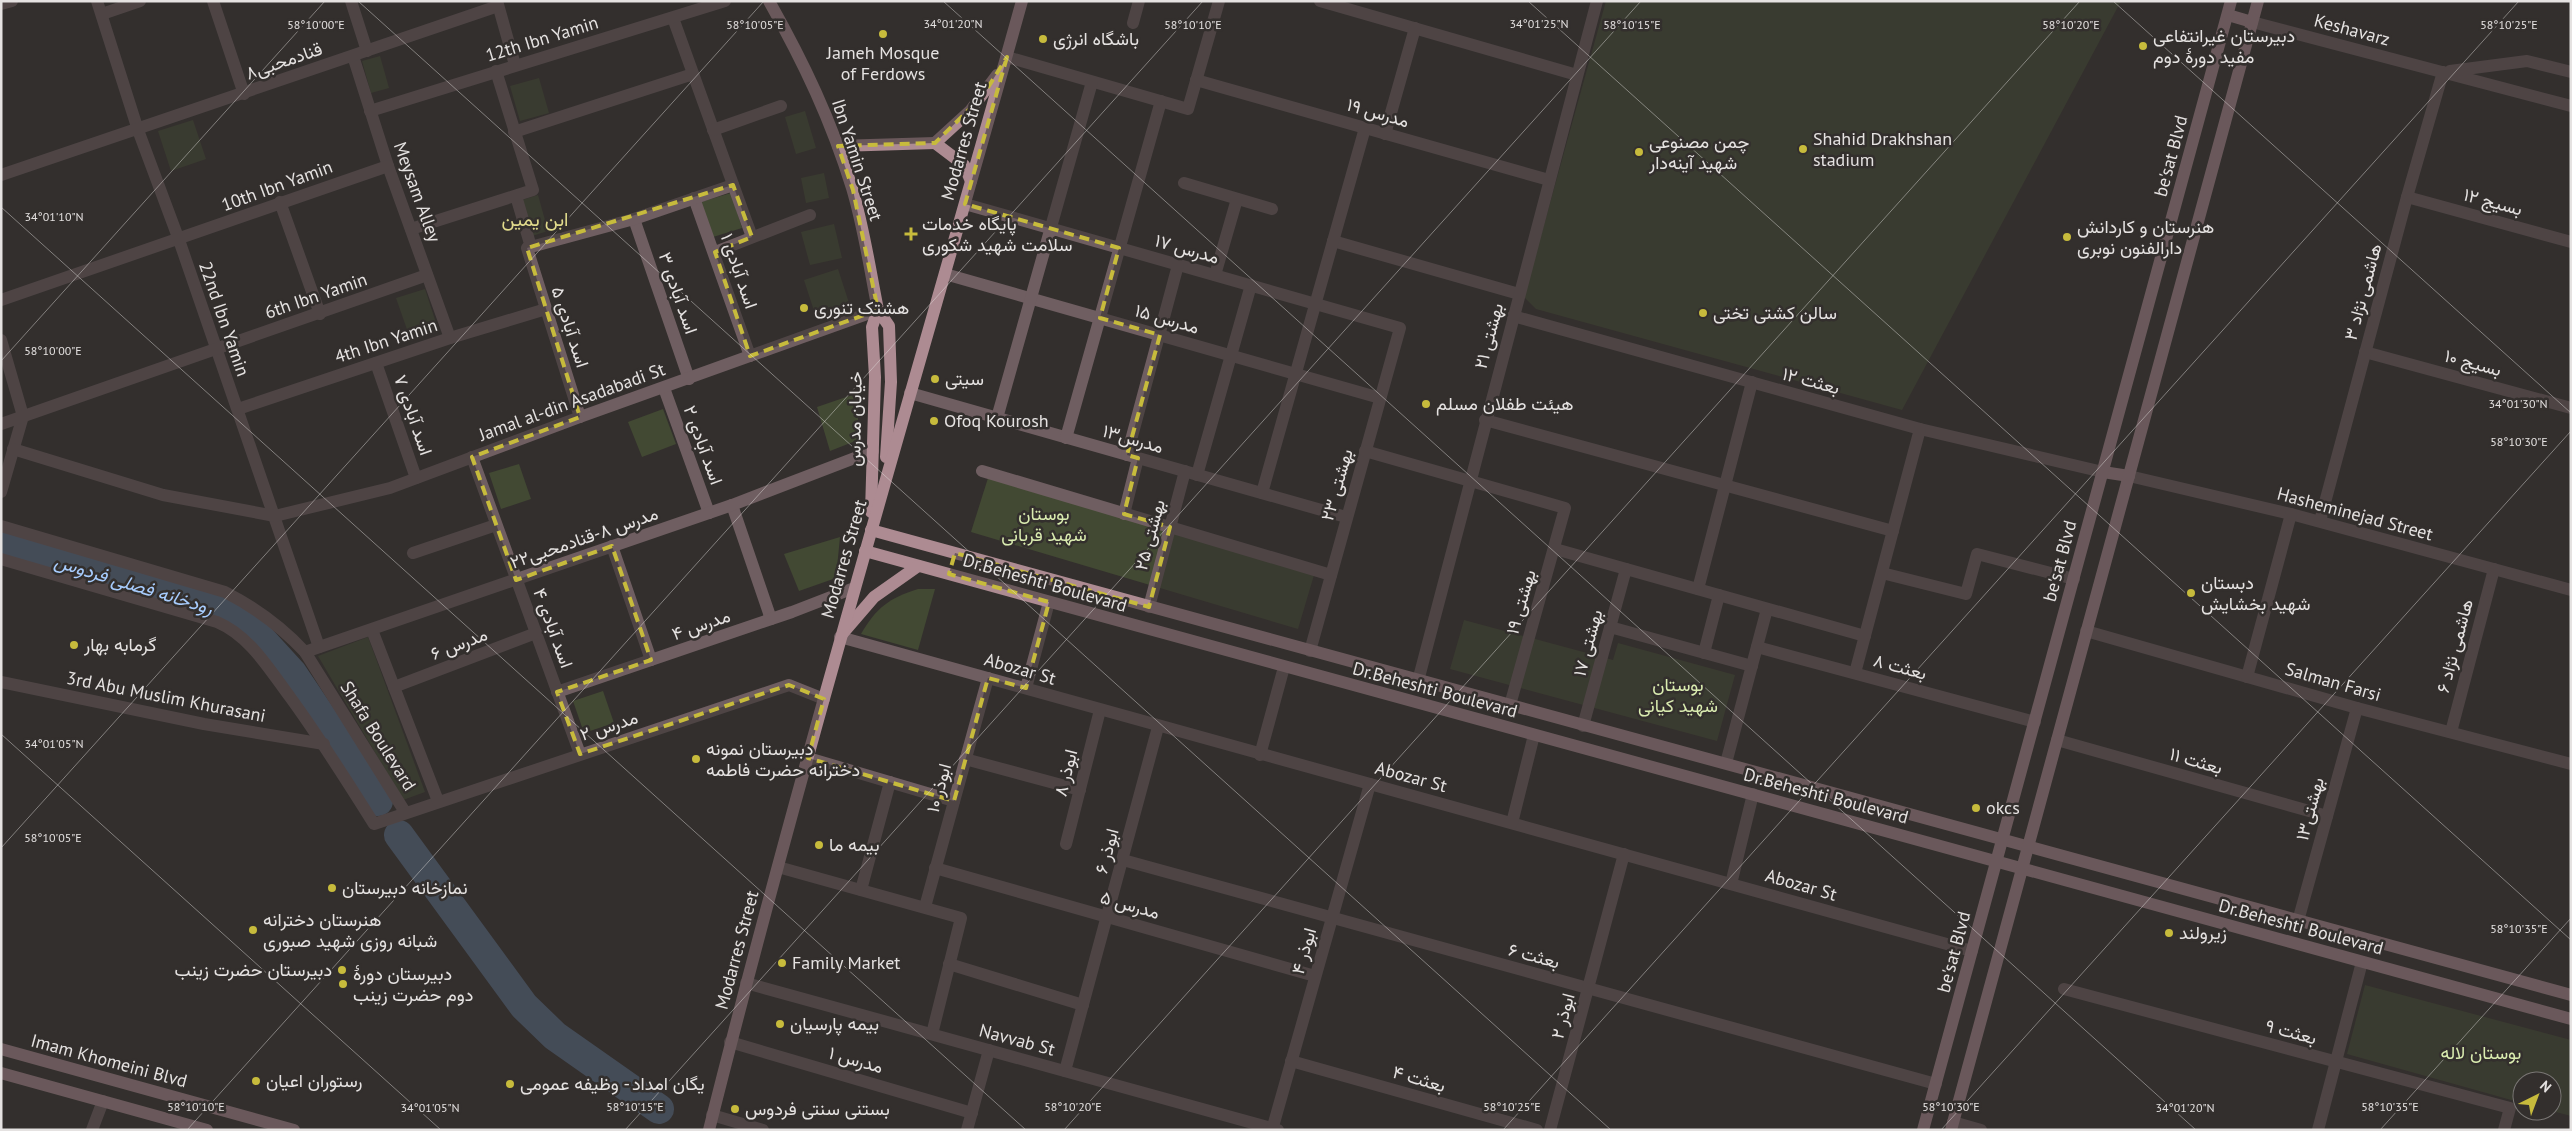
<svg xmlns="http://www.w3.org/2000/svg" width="2572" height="1131" font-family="'PT Sans',Vazirmatn,sans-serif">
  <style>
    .green { fill: #424933 }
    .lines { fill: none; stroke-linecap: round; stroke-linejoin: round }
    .river { stroke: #5a6f8b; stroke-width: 30 }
    .minor { stroke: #6f5e61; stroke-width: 12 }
    .major { stroke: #ad8b92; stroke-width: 12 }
    .marked { fill: none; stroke: #c7bb3c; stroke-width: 4; stroke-dasharray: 10 6; stroke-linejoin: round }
    .ticks { fill: none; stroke: #e5e2e1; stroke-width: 1; stroke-opacity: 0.45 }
    .poi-dot { fill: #c7bb3c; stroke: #332f2d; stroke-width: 2 }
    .labels { text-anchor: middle; stroke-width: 5; stroke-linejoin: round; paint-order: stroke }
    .street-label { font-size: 18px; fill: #e5e2e1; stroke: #332f2d }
    .poi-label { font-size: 18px; fill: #e5e2e1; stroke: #332f2d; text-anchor: start }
    .park-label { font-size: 18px; fill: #daecb0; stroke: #332f2d }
    .neighbourhood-label { font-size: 19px; fill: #e1db8c; stroke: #332f2d }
    .water-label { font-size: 19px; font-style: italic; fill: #a7ccfd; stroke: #332f2d }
    .ticks-label { font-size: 12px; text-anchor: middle; fill: #e5e2e1; stroke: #332f2d; stroke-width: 5; stroke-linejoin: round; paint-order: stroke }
  </style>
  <rect width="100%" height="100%" fill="#332f2d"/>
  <g class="green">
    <path d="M 1606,1 L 2121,1 L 1902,410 L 1536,309 L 1524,297 Z"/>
    <path d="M 380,56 L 389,88 L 371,93 L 362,61 Z"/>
    <path d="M 539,78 L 549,113 L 520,121 L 510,86 Z"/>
    <path d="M 805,111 L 816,148 L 796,154 L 785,117 Z"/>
    <path d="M 193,120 L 206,159 L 171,171 L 158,131 Z"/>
    <path d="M 824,173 L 829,198 L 806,203 L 801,178 Z"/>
    <path d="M 731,193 L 742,228 L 713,237 L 701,202 Z"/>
    <path d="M 538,195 L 548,231 L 532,236 L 522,200 Z"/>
    <path d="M 834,224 L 842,258 L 810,265 L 801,232 Z"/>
    <path d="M 838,269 L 850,306 L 816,317 L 804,280 Z"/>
    <path d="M 425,289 L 438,329 L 410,338 L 396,298 Z"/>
    <path d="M 858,393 L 858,440 L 830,451 L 817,407 Z"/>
    <path d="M 663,409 L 676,444 L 642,457 L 628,422 Z"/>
    <path d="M 519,464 L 531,499 L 501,509 L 489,473 Z"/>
    <path d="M 988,478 L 1314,575 L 1298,629 L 971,532 Z"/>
    <path d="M 840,537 L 836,578 L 799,591 L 784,554 Z"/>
    <path d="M 918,589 L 935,589 L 918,650 L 861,634 C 876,608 889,598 918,589 Z"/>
    <path d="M 1464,620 L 1613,660 L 1618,643 L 1735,675 L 1717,741 L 1450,669 Z"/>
    <path d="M 368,637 L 425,792 L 403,800 L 318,656 Z"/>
    <path d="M 603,691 L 614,723 L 584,733 L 573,701 Z"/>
    <path d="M 2365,985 L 2571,1040 L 2571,1116 L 2552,1111 L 2552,1081 L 2522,1081 L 2522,1103 L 2347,1054 Z"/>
  </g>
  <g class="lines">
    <g class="river">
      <path d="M 8,546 L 218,608 L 250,627 L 292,673 L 378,801"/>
      <path d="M 399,835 L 524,1006 L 555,1036 L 659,1109"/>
    </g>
    <g class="minor">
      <path d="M 97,1 L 138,130 L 179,240 L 319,647"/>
      <path d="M 213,1 L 244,94"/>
      <path d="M 351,1 L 367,51"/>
      <path d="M 497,1 L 515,65"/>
      <path d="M 1320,1 L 1577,75"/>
      <path d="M 1,4 L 12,1"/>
      <path d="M 102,14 L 140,1"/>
      <path d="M 673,18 L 752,237"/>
      <path d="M 2252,22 L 2571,106"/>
      <path d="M 1133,23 L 1139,1"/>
      <path d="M 353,56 L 388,166 L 450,338"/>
      <path d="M 1007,57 L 1188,109 L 1219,1"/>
      <path d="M 2450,71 L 2527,61 L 2571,72"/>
      <path d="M 1196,80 L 1549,180"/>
      <path d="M 370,111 L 725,1"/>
      <path d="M 713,130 L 781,106"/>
      <path d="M 514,132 L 693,74"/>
      <path d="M 1385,134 L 1415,28"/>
      <path d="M 1,175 L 498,6"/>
      <path d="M 1184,183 L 1272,209"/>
      <path d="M 516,196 L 531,247"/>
      <path d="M 2407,197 L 2571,242"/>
      <path d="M 694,198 L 750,356"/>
      <path d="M 280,202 L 320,314"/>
      <path d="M 965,204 L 1400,328 L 1310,651"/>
      <path d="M 634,219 L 689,379"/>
      <path d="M 411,229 L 533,190 L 496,71"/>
      <path d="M 1333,241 L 1519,294"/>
      <path d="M 715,252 L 810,215"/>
      <path d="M 945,274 L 1380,398"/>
      <path d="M 1215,275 L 1237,199"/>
      <path d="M 1,300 L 388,166"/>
      <path d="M 1513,316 L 1920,429 L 2103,472"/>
      <path d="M 1,340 L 23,416 L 1,492"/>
      <path d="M 2365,352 L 2571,408"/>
      <path d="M 376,363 L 416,478"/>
      <path d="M 664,388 L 709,513"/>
      <path d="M 910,393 L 1346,517"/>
      <path d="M 238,409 L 450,338 L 546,309"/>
      <path d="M 580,417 L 527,248 L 634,219 L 733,185"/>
      <path d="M 997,418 L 1092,82"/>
      <path d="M 1485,420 L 1893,531"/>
      <path d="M 1,424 L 427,275"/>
      <path d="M 1066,438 L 1161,101"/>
      <path d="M 13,449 L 163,495 L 275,516 L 390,488 L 580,417 L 878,310"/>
      <path d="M 1365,451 L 1565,508 L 1510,705"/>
      <path d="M 1127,455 L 1178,265"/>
      <path d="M 472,457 L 580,754"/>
      <path d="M 982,471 L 1331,575"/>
      <path d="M 1197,475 L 1251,285"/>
      <path d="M 2129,476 L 2291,514 L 2571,590"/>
      <path d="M 1262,493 L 1365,128"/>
      <path d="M 732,505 L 771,619"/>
      <path d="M 1124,514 L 1138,458"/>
      <path d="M 2320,521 L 2407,197 L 2443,72"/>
      <path d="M 1,526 L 225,592 C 256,608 281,626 305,652 L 405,812"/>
      <path d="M 612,546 L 651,660"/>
      <path d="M 1555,549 L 1865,636"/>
      <path d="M 413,553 L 496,525"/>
      <path d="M 1,559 L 217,622 C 250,636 269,669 290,697 C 320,738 347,781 374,824 L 789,685 L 824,699"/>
      <path d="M 1882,573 L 1966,594 L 1977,554 L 2074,579"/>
      <path d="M 1698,589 L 1752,382"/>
      <path d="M 1149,607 L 1185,471"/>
      <path d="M 1610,627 L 1752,666"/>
      <path d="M 372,630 L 438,801"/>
      <path d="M 2086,631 L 2357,708 L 2571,764"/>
      <path d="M 840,637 L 1972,951"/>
      <path d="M 1757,647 L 2035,722"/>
      <path d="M 305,652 L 732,505 L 873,451"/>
      <path d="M 1704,653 L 1719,595"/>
      <path d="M 1855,673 L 1920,429"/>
      <path d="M 2247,677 L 2291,514"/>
      <path d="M 1418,681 L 1597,1"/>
      <path d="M 1,682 L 204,724 L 324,744"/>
      <path d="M 394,687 L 536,633"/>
      <path d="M 1026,688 L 1049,602"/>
      <path d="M 557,692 L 792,612 L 854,588"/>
      <path d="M 1583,726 L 1626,569"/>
      <path d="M 2451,732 L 2494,569"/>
      <path d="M 2057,740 L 2327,816"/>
      <path d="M 1260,755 L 1284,667"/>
      <path d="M 808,758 L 954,801"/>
      <path d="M 965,759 L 1080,790"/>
      <path d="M 1726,763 L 1767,609"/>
      <path d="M 1512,823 L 1534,735"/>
      <path d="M 1066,844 L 1100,710"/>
      <path d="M 1123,860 L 1936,1084"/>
      <path d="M 778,867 L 961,918 L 932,1034"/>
      <path d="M 935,868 L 1315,976"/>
      <path d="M 1731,884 L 1753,794"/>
      <path d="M 861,890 L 890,782"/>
      <path d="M 925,907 L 988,678"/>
      <path d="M 2298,921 L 2357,708"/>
      <path d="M 949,964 L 1083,1005"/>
      <path d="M 746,983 L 1278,1130"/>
      <path d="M 2064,989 L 2510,1108 L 2504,1130"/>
      <path d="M 730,1042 L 972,1113"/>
      <path d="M 1291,1061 L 1537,1130"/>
      <path d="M 1065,1071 L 1158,727"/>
      <path d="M 712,1115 L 763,1130"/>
      <path d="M 1953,1122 L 1981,1130"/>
      <path d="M 92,1130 L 103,1101"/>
      <path d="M 967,1130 L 989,1050"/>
      <path d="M 1272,1130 L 1370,784"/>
      <path d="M 1550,1130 L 1624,854"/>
      <path d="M 2318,1130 L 2362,962"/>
    </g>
    <g class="major">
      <path d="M 769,1 C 804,63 831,120 852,188 C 864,228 870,270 878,310 L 889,326 L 891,382 L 886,457"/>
      <path d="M 2228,15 L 2252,22"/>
      <path d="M 935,143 L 970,111 L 997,75"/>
      <path d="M 935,143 L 964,165 L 971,181"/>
      <path d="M 838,146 L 935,143"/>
      <path d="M 2103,472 L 2129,476"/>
      <path d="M 871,512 L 875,377 L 872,327 L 878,310"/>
      <path d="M 871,530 L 2571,995"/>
      <path d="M 865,551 L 2571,1019"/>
      <path d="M 843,633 L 874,597 L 918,566"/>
      <path d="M 1,1049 L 294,1130"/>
      <path d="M 1,1073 L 207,1130"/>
      <path d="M 709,1130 C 804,751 917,377 1022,1"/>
      <path d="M 1923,1130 L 2231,1"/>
      <path d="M 1951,1130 L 2258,1"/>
    </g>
  </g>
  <path d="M0 0H2572V1131H0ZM 1007,57 L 965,204 L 1119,248 L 1100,318 L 1160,335 L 1127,455 L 1138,458 L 1124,514 L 1170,527 L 1149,607 L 955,553 L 949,574 L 1049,602 L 1026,688 L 988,678 L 954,801 L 808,758 L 824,699 L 789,685 L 580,754 L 557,692 L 651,660 L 612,546 L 516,580 L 472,457 L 580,417 L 527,248 L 733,185 L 752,237 L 715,252 L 750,356 L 878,310 L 853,190 L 838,146 L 935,143 L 982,97 Z" fill="#332f2d" fill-opacity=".55" fill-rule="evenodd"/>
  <path class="marked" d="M 1007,57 L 965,204 L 1119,248 L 1100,318 L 1160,335 L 1127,455 L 1138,458 L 1124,514 L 1170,527 L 1149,607 L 955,553 L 949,574 L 1049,602 L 1026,688 L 988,678 L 954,801 L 808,758 L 824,699 L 789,685 L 580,754 L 557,692 L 651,660 L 612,546 L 516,580 L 472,457 L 580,417 L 527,248 L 733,185 L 752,237 L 715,252 L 750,356 L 878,310 L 853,190 L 838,146 L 935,143 L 982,97 Z"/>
  <path class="ticks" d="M 358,1 L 1611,1130M 943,1 L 2196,1130M 1528,1 L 2571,940M 2113,1 L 2571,413M 1,207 L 1026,1130M 1,361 L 325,1M 1,734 L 441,1130M 1,848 L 764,1M 187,1130 L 1203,1M 625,1130 L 1641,1M 1064,1130 L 2080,1M 1503,1130 L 2519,1M 1941,1130 L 2571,431M 2380,1130 L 2571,918"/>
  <g class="poi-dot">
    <circle cx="883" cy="34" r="5"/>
    <circle cx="1043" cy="39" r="5"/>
    <circle cx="2143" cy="46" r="5"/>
    <circle cx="1803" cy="149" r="5"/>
    <circle cx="1639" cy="152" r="5"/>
    <path d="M908.5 226.5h5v5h5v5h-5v5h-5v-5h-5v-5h5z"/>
    <circle cx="2067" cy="237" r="5"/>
    <circle cx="804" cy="308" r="5"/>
    <circle cx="1703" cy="313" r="5"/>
    <circle cx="935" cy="379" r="5"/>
    <circle cx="1426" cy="404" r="5"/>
    <circle cx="934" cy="421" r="5"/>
    <circle cx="2191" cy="593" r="5"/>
    <circle cx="74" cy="645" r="5"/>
    <circle cx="696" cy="759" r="5"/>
    <circle cx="1976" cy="808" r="5"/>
    <circle cx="819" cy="845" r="5"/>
    <circle cx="332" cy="888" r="5"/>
    <circle cx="253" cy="930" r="5"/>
    <circle cx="2169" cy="933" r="5"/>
    <circle cx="782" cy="963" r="5"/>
    <circle cx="342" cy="970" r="5"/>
    <circle cx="343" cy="984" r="5"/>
    <circle cx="780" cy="1024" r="5"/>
    <circle cx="256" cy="1081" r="5"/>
    <circle cx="510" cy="1084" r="5"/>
    <circle cx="735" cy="1109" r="5"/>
  </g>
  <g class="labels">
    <g class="street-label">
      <text transform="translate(2352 30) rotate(15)" y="6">Keshavarz</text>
      <text transform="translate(542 39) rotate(-17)" y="6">12th Ibn Yamin</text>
      <text transform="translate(284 61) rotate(-19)" y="6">قنادمحبی۸</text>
      <text transform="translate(1378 113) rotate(16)" y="6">مدرس ۱۹</text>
      <text transform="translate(964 141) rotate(-74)" y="6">Modarres Street</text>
      <text transform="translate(2171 156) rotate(-75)" y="6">be'sat Blvd</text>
      <text transform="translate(857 160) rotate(72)" y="6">Ibn Yamin Street</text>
      <text transform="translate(277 186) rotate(-20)" y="6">10th Ibn Yamin</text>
      <text transform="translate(417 192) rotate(70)" y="6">Meysam Alley</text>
      <text transform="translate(2493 202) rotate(15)" y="6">بسیج ۱۲</text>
      <text transform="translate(1187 249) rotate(16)" y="6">مدرس ۱۷</text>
      <text transform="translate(739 271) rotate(71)" y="6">اسد آبادی ۱</text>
      <text transform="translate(2363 292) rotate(-75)" y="6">هاشمی نژاد ۳</text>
      <text transform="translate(678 293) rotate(71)" y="6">اسد آبادی ۳</text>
      <text transform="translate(316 296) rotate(-19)" y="6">6th Ibn Yamin</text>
      <text transform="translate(224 319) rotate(71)" y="6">22nd Ibn Yamin</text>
      <text transform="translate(1167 319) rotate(16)" y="6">مدرس ۱۵</text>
      <text transform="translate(570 327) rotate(72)" y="6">اسد آبادی ۵</text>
      <text transform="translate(1489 336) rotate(-75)" y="6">بهشتی ۲۱</text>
      <text transform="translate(386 341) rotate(-18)" y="6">4th Ibn Yamin</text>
      <text transform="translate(2473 363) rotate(15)" y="6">بسیج ۱۰</text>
      <text transform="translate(1811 381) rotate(15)" y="6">بعثت ۱۲</text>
      <text transform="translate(572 402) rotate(-20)" y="6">Jamal al-din Asadabadi St</text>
      <text transform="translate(413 415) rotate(71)" y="6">اسد آبادی ۷</text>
      <text transform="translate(855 419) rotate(-89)" y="6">خیابان مدرس</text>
      <text transform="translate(1133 439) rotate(16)" y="6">مدرس۱۳</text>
      <text transform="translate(703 445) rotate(70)" y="6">اسد آبادی ۲</text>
      <text transform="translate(1337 485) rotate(-74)" y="6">بهشتی ۲۳</text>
      <text transform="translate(2355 514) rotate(15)" y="6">Hasheminejad Street</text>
      <text transform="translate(1150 535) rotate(-75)" y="6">بهشتی ۲۵</text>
      <text transform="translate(584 538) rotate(-19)" y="6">مدرس ۸-قنادمحبی۲۲</text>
      <text transform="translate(844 559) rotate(-74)" y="6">Modarres Street</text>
      <text transform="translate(2060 561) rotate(-75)" y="6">be'sat Blvd</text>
      <text transform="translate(1045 583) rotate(16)" y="6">Dr.Beheshti Boulevard</text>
      <text transform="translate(1521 602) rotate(-74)" y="6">بهشتی ۱۹</text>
      <text transform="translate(701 625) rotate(-19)" y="6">مدرس ۴</text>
      <text transform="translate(553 628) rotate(70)" y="6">اسد آبادی ۴</text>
      <text transform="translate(1588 643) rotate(-75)" y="6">بهشتی ۱۷</text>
      <text transform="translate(459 644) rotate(-21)" y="6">مدرس ۶</text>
      <text transform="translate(2455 646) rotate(-75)" y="6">هاشمی نژاد ۶</text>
      <text transform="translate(1900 667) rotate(15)" y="6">بعثت ۸</text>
      <text transform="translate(1020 669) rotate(16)" y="6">Abozar St</text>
      <text transform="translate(2333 682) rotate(16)" y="6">Salman Farsi</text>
      <text transform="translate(1435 690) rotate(15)" y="6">Dr.Beheshti Boulevard</text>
      <text transform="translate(166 697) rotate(11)" y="6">3rd Abu Muslim Khurasani</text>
      <text transform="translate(609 726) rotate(-18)" y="6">مدرس ۲</text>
      <text transform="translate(378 736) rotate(58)" y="6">Shafa Boulevard</text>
      <text transform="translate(2196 761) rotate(16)" y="6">بعثت ۱۱</text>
      <text transform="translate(1066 773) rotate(-76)" y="6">ابوذر ۸</text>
      <text transform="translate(1411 777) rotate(15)" y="6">Abozar St</text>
      <text transform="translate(939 788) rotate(-75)" y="6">ابوذر ۱۰</text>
      <text transform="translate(1826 796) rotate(15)" y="6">Dr.Beheshti Boulevard</text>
      <text transform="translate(2310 809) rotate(-75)" y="6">بهشتی۱۳</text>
      <text transform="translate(1107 851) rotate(-75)" y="6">ابوذر ۶</text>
      <text transform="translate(1801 885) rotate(16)" y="6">Abozar St</text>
      <text transform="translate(1130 905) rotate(16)" y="6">مدرس ۵</text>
      <text transform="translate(2301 927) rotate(15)" y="6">Dr.Beheshti Boulevard</text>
      <text transform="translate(737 950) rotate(-75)" y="6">Modarres Street</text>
      <text transform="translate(1304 951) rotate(-74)" y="6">ابوذر ۴</text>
      <text transform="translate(1954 952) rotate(-75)" y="6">be'sat Blvd</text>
      <text transform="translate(1534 956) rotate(15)" y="6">بعثت ۶</text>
      <text transform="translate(1563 1016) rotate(-75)" y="6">ابوذر ۲</text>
      <text transform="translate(2291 1032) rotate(15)" y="6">بعثت ۹</text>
      <text transform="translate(1017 1040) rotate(15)" y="6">Navvab St</text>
      <text transform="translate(856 1060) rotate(16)" y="6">مدرس ۱</text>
      <text transform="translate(109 1061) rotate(15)" y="6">Imam Khomeini Blvd</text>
      <text transform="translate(1419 1079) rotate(16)" y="6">بعثت ۴</text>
    </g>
    <g class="poi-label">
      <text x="2153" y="42">دبیرستان غیرانتفاعی<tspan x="2153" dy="21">مفید دورهٔ دوم</tspan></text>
      <text x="1053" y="45">باشگاه انرژی</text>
      <text x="883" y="59" text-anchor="middle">Jameh Mosque<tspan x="883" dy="21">of Ferdows</tspan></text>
      <text x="1813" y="145">Shahid Drakhshan<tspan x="1813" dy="21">stadium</tspan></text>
      <text x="1649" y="148">چمن مصنوعی<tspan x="1649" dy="21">شهید آینه‌دار</tspan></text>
      <text x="922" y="230">پایگاه خدمات<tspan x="922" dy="21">سلامت شهید شکوری</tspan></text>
      <text x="2077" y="233">هنرستان و کاردانش<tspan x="2077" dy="21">دارالفنون نوبری</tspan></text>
      <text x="814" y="314">هشتک تنوری</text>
      <text x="1713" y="319">سالن کشتی تختی</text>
      <text x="945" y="385">سیتی</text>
      <text x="1436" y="410">هيئت طفلان مسلم</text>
      <text x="944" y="427">Ofoq Kourosh</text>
      <text x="2201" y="589">دبستان<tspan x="2201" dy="21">شهید بخشایش</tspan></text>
      <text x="84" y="651">گرمابه بهار</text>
      <text x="706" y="755">دبیرستان نمونه<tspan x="706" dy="21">دخترانه حضرت فاطمه</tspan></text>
      <text x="1986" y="814">okcs</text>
      <text x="829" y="851">بیمه ما</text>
      <text x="342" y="894">نمازخانه دبیرستان</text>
      <text x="263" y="926">هنرستان دخترانه<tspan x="263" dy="21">شبانه روزی شهید صبوری</tspan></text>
      <text x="2179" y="939">زیرولند</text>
      <text x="792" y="969">Family Market</text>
      <text x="332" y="976" text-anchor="end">دبیرستان حضرت زینب</text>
      <text x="353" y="980">دبیرستان دورهٔ<tspan x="353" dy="21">دوم حضرت زینب</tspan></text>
      <text x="790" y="1030">بیمه پارسیان</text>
      <text x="266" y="1087">رستوران اعیان</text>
      <text x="520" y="1090">یگان امداد - وظیفه عمومی</text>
      <text x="745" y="1115">بستنی سنتی فردوس</text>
    </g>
    <g class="park-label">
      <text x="1044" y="520">بوستان<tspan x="1044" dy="21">شهید قربانی</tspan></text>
      <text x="1678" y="691">بوستان<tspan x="1678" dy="21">شهید کیانی</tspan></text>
      <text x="2481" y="1059">بوستان لاله</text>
    </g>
    <g class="neighbourhood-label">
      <text x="535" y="226">ابن یمین</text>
    </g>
    <g class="water-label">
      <text transform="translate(134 584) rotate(17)" y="7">رودخانه فصلی فردوس</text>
    </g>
  </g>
  <g class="ticks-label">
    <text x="1539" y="28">34°01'25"N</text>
    <text x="953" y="28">34°01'20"N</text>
    <text x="316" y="29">58°10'00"E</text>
    <text x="755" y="29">58°10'05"E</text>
    <text x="1193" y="29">58°10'10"E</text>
    <text x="1632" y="29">58°10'15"E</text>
    <text x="2071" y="29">58°10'20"E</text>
    <text x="2509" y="29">58°10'25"E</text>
    <text x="54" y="221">34°01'10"N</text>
    <text x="53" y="355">58°10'00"E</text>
    <text x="2518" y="408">34°01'30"N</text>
    <text x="2519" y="446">58°10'30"E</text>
    <text x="54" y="748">34°01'05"N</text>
    <text x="53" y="842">58°10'05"E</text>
    <text x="2519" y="933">58°10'35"E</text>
    <text x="196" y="1111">58°10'10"E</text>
    <text x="635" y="1111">58°10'15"E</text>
    <text x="1073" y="1111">58°10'20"E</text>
    <text x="1512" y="1111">58°10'25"E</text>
    <text x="1951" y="1111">58°10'30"E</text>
    <text x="2390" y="1111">58°10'35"E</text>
    <text x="430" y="1112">34°01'05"N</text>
    <text x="2185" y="1112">34°01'20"N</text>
  </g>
  <rect width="2572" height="1131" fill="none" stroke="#e5e2e1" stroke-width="5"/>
  <g transform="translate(2537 1096) rotate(42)"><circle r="24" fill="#332f2d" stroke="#7a7775"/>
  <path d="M0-4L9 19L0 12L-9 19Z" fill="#c7bb3c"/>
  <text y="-8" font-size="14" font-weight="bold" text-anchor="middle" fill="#e5e2e1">N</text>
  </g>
</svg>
